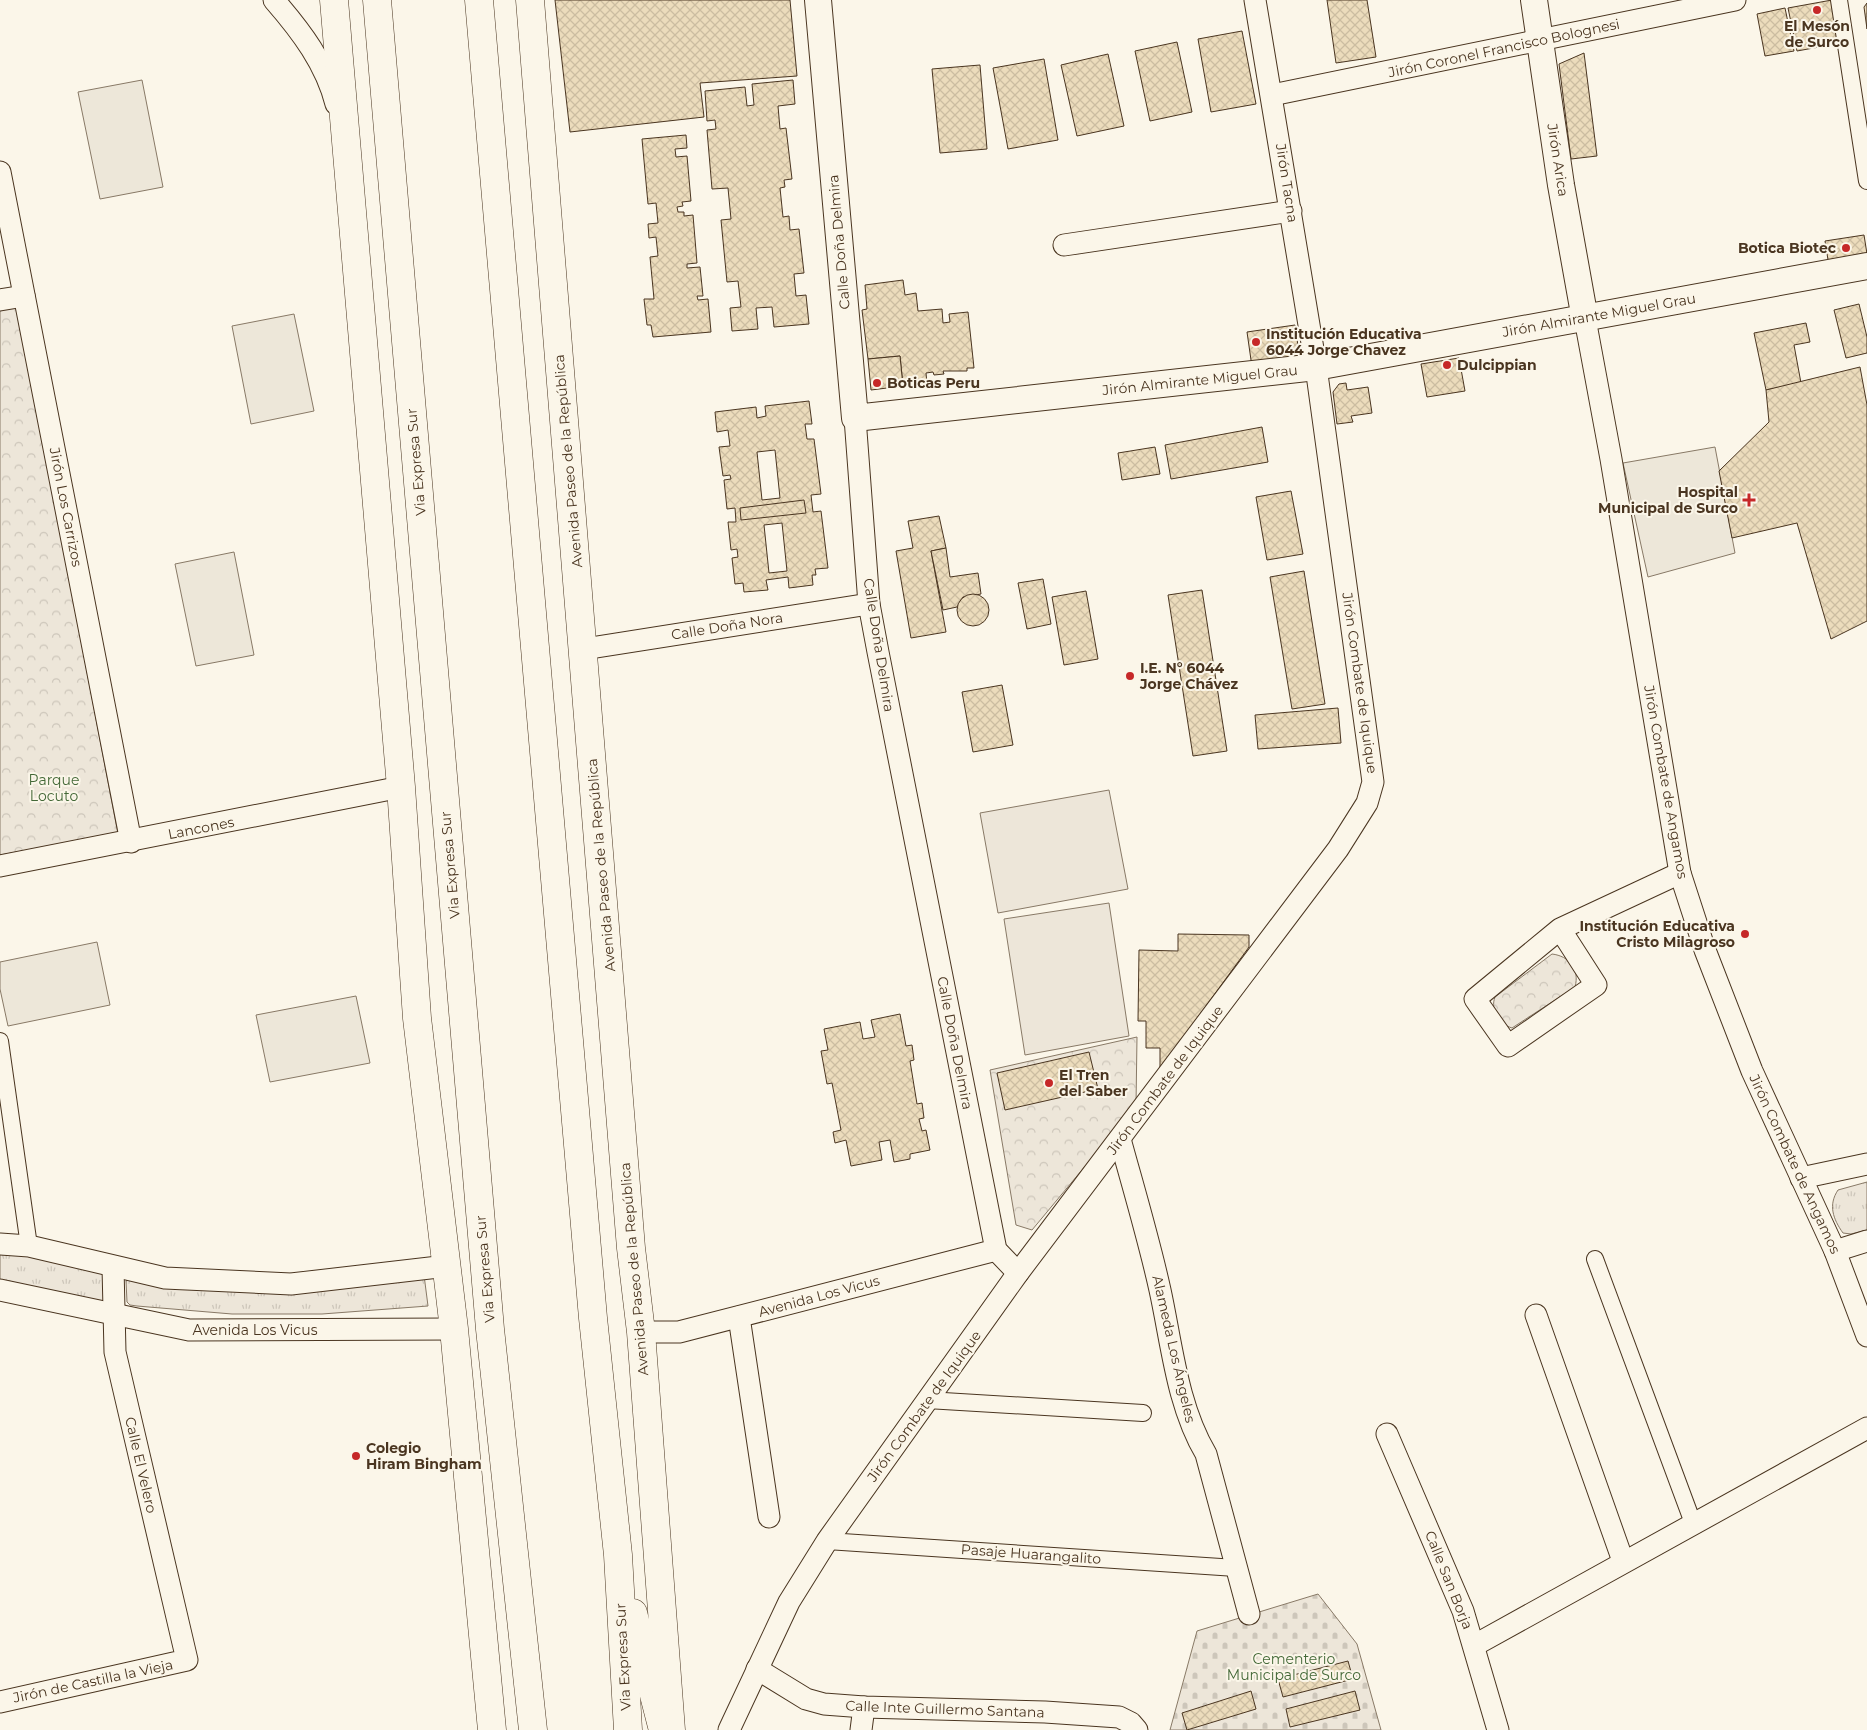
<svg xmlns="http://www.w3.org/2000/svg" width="1867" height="1730" font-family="Montserrat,sans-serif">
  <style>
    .grass { fill: url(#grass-tufts); stroke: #887966 }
    .forest { fill: url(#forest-crowns); stroke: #887966 }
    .cemetery { fill: url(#cemetery-stones); stroke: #887966 }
    .garden { fill: #ede6d9; stroke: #887966 }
    .parking { fill: #ede7d9; stroke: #887966 }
    .building { fill: url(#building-cross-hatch); stroke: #4a3520; fill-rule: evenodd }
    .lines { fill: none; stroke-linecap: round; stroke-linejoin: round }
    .pedestrian-casing { stroke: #4a3520; stroke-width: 18 }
    .minor-casing { stroke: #4a3520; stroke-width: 23 }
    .tertiary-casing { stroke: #4a3520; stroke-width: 28 }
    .primary-casing { stroke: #4a3520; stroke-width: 29 }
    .trunk-casing { stroke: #4a3520; stroke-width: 29 }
    .pedestrian { stroke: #fbf6e9; stroke-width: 16 }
    .minor { stroke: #fbf6e9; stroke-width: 21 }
    .tertiary { stroke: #fbf6e9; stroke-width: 26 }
    .primary { stroke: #fbf6e9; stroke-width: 28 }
    .trunk { stroke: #fbf6e9; stroke-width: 28 }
    .poi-dot { fill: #c62828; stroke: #fbf6e9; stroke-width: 2 }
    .labels { text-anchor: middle; stroke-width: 4; stroke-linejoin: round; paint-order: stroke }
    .poi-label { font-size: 14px; font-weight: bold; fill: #4a3520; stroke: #fbf6e9; text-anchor: start }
    .street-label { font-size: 14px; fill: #4a3520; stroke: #fbf6e9 }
    .park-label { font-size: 14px; fill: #436837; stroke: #fbf6e9 }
  </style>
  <defs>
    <pattern id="grass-tufts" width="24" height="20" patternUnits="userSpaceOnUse" patternTransform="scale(1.25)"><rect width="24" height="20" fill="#ede6d9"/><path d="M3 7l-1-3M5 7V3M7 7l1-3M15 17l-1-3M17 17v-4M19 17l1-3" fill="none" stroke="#cdc6ba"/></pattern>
    <pattern id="forest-crowns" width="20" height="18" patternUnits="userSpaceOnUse" patternTransform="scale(1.25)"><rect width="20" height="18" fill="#ede6d9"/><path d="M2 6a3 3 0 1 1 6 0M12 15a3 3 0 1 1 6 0" fill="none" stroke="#cdc6ba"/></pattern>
    <pattern id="cemetery-stones" width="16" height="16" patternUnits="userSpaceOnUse" patternTransform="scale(1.25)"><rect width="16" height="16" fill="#ede6d9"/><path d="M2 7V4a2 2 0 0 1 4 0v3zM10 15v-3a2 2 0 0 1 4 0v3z" fill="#cdc6ba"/></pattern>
    <pattern id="building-cross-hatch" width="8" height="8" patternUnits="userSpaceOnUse" patternTransform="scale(1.25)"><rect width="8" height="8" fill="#ecdcbc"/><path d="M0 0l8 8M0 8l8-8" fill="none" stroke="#ccbda1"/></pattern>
  </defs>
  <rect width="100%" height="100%" fill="#fbf6e9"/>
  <g class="grass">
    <path d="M 1867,1182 L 1867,1230 L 1851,1234 L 1843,1233 C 1833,1219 1828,1205 1838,1190 Z"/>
    <path d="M 0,1250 L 106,1271 L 106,1304 L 0,1285 Z"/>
    <path d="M 424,1275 L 428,1306 L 322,1314 L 232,1314 L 137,1306 L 130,1305 L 127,1302 L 126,1281 L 130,1279 Z"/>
  </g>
  <g class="forest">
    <path d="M 17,305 L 118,834 L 0,855 L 0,308 Z"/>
    <path d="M 1552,954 C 1569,956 1580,969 1575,987 L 1512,1028 C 1499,1024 1490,1010 1495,997 Z"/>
    <path d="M 1137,1037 L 1136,1105 L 1032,1230 L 1016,1225 L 990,1070 Z"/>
  </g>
  <path class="cemetery" d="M 1318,1594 L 1357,1644 L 1381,1730 L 1170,1730 L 1197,1631 Z"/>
  <g class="garden">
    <path d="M 1109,790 L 1128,889 L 998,913 L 980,813 Z"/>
    <path d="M 1109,903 L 1129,1036 L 1025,1055 L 1004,919 Z"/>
  </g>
  <g class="parking">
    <path d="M 142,80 L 163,187 L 100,199 L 78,92 Z"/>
    <path d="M 294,314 L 314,411 L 251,424 L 232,326 Z"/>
    <path d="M 1715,447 L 1735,553 L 1648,577 L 1623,463 Z"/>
    <path d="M 234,552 L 254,655 L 196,666 L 175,564 Z"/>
    <path d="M 97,942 L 110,1005 L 8,1026 L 0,989 L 0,962 Z"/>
    <path d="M 356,996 L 370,1063 L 270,1082 L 256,1015 Z"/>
  </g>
  <g class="building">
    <path d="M 555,0 L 790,0 L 797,76 L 700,83 L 704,117 L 570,132 Z"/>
    <path d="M 1327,0 L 1367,0 L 1376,57 L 1336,63 Z"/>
    <path d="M 1832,0 L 1841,43 L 1797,51 L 1788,8 Z"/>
    <path d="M 1867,3 L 1867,29 L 1864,7 Z"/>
    <path d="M 1785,8 L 1794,51 L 1765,56 L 1757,14 Z"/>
    <path d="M 1242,31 L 1256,104 L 1211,112 L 1198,39 Z"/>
    <path d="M 1177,42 L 1192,112 L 1150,121 L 1135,51 Z"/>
    <path d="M 1584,53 L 1597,156 L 1571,159 L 1559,64 Z"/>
    <path d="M 1108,54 L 1124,126 L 1077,136 L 1061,65 Z"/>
    <path d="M 1044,59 L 1058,140 L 1008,149 L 993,68 Z"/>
    <path d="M 980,65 L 987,149 L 940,153 L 932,69 Z"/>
    <path d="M 793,80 L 795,104 L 778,106 L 780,129 L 786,128 L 792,179 L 784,180 L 785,187 L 780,188 L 783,217 L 789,216 L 790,230 L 799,229 L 804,273 L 794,274 L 796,296 L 806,295 L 809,324 L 774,327 L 772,307 L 756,308 L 758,329 L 732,331 L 730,308 L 741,307 L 738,281 L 727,282 L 721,220 L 731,219 L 728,188 L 712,189 L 707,130 L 716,129 L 715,120 L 707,121 L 705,91 L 745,87 L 747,106 L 754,105 L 752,84 Z"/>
    <path d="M 686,135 L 687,148 L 675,149 L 676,157 L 687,156 L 691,201 L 682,202 L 683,206 L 677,207 L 678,212 L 684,212 L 684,216 L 693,215 L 697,263 L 687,264 L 687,268 L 700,267 L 703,296 L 697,296 L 698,300 L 708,299 L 711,332 L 653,337 L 651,325 L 647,325 L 644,299 L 654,299 L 650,257 L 658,256 L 656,237 L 649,238 L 648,224 L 658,223 L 656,203 L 648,204 L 642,139 Z"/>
    <path d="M 1864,235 L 1867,254 L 1829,266 L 1825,241 Z"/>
    <path d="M 903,280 L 905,295 L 916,293 L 918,311 L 942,309 L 943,323 L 950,322 L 949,314 L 968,312 L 974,368 L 967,368 L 967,371 L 943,371 L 944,374 L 934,375 L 933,372 L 926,373 L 927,384 L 903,386 L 900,356 L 868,359 L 862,310 L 867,309 L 865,285 Z"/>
    <path d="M 1859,304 L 1867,337 L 1867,353 L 1846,358 L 1834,310 Z"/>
    <path d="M 1806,323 L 1810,342 L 1794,345 L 1801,383 L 1766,390 L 1754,333 Z"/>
    <path d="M 1295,325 L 1300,360 L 1252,367 L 1247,332 Z"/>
    <path d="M 900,356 L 903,386 L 871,390 L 868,359 Z"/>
    <path d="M 1459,358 L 1465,391 L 1427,397 L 1421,364 Z"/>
    <path d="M 1860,367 L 1867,405 L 1867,621 L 1831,639 L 1797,523 L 1732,538 L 1719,471 L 1769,422 L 1766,390 Z"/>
    <path d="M 1346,383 L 1347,390 L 1368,387 L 1372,413 L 1351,416 L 1353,422 L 1337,424 L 1333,392 L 1339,384 Z"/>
    <path d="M 809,401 L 812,424 L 805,424 L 807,439 L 814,439 L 821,494 L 811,495 L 813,512 L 821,511 L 828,568 L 815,569 L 816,575 L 812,575 L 813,585 L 789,588 L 788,577 L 766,580 L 768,590 L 744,592 L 743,583 L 735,584 L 732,558 L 738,557 L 737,549 L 731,550 L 728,522 L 736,522 L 735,508 L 727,509 L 724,480 L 731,479 L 730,475 L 723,476 L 719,447 L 730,446 L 728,430 L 717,432 L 715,412 L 756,407 L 757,418 L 766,416 L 765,406 ZM 775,450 L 780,498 L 762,500 L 757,452 ZM 782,523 L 787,571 L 769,573 L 764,525 Z"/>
    <path d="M 1262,427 L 1268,462 L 1171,479 L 1165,445 Z"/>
    <path d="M 1155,447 L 1160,474 L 1122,480 L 1118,453 Z"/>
    <path d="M 1291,491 L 1303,554 L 1267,560 L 1256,497 Z"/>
    <path d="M 804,500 L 806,513 L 741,520 L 740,508 Z"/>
    <path d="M 939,516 L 946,548 L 931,551 L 946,632 L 911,638 L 896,551 L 913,548 L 908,521 Z"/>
    <path d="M 946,548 L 950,577 L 978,573 L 981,594 L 963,597 L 957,607 L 943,610 L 931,551 Z"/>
    <path d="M 1304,571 L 1325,704 L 1292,709 L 1270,577 Z"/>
    <path d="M 1043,579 L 1051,624 L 1027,629 L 1018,583 Z"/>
    <path d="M 1202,590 L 1227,751 L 1193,756 L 1168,595 Z"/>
    <path d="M 1086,591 L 1098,659 L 1064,665 L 1052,597 Z"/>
    <circle cx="973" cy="610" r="16"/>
    <path d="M 1002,685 L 1013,745 L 973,752 L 962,692 Z"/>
    <path d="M 1338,708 L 1341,743 L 1258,749 L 1255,715 Z"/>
    <path d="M 1178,934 L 1249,935 L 1249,947 L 1160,1069 L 1160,1048 L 1146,1048 L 1146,1021 L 1138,1021 L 1139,950 L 1178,951 Z"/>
    <path d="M 900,1014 L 906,1046 L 912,1045 L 914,1060 L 910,1061 L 917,1104 L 922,1103 L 924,1118 L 919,1119 L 922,1131 L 926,1130 L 930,1150 L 910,1154 L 910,1159 L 894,1162 L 890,1140 L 879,1142 L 882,1160 L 851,1166 L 846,1140 L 835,1143 L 833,1132 L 841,1130 L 832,1083 L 827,1084 L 821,1051 L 828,1050 L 824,1029 L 860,1022 L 863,1039 L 875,1037 L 871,1020 Z"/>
    <path d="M 1089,1052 L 1098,1089 L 1005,1110 L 997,1073 Z"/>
    <path d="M 1348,1661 L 1353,1679 L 1283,1697 L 1278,1679 Z"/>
    <path d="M 1251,1691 L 1256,1709 L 1187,1730 L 1182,1713 Z"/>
    <path d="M 1355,1691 L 1360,1710 L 1290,1727 L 1286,1709 Z"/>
  </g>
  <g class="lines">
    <defs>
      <g id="pedestrian">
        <path d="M 1839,0 L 1867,181"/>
        <path d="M 0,1041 L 29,1246"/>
        <path d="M 1595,1259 L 1693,1523"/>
        <path d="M 927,1400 L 1143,1413"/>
        <path d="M 827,1541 L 1236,1568"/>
      </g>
      <g id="minor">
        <path d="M 274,0 C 301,31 326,64 336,104"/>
        <path d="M 1272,95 L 1735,0"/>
        <path d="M 0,172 L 131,842"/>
        <path d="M 1064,245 L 1291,211"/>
        <path d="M 0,300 L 24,296"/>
        <path d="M 1585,319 L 1611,459 L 1680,873 L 1705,950 L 1752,1071 L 1835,1251 L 1867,1336"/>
        <path d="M 855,418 L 869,604 L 878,652 L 996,1250 L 1018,1273"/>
        <path d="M 584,649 L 869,604"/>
        <path d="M 0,866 L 401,787"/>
        <path d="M 1560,929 L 1596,985 L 1508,1046 L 1475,999 L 1560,929 L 1680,873"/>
        <path d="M 1120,1139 C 1134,1190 1149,1240 1160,1290 C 1172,1345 1177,1405 1206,1454 L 1249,1614"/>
        <path d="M 1801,1178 L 1867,1164"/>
        <path d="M 0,1244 L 29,1246 L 165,1278 L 291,1284 L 447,1266"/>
        <path d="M 1835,1251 L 1867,1241"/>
        <path d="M 0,1290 L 189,1330 L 454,1329"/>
        <path d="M 1536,1315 L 1623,1561"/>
        <path d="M 739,1317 L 769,1517"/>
        <path d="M 641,1332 L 679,1332 L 996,1250"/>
        <path d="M 1387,1434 L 1463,1611 L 1498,1730"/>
        <path d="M 1475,1645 L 1867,1428"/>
        <path d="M 757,1669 L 806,1699 L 824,1704 L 864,1707 L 1045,1712 L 1119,1717 L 1131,1723 L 1137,1730"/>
        <path d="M 0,1702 L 187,1660 L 115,1352 L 113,1267"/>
        <path d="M 729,1730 L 789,1602 L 827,1541 L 1018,1273 L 1338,849 L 1367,803 L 1373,782 L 1316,367 L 1255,0"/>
        <path d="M 861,1730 L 864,1707"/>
      </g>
      <g id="tertiary">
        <path d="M 818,0 L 855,418 L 1316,367 L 1867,266"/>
        <path d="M 1534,0 L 1561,185 L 1585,319"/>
      </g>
      <g id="primary">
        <path d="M 334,0 L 401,787 L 417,1018 L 454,1329 L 492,1730"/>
        <path d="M 530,0 L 631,1248 L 641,1332 L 671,1730"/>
      </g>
      <g id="trunk">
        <path d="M 377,0 L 490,1329 L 533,1730"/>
        <path d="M 479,0 L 593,1318 L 618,1555 L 628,1730"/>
        <path d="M 633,1613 L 663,1730"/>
      </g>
    </defs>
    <use href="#pedestrian" class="pedestrian-casing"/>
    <use href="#minor" class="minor-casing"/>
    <use href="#tertiary" class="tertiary-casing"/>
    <use href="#primary" class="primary-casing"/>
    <use href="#trunk" class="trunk-casing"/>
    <use href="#pedestrian" class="pedestrian"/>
    <use href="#minor" class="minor"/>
    <use href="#tertiary" class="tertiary"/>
    <use href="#primary" class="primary"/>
    <use href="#trunk" class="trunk"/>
  </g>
  <g class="poi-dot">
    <circle cx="1817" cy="10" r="5"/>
    <circle cx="1846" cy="248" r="5"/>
    <circle cx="1256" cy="342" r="5"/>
    <circle cx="1447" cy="365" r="5"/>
    <circle cx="877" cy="383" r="5"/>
    <path d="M1746.5 492.5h5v5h5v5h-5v5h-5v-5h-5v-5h5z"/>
    <circle cx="1130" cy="676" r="5"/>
    <circle cx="1745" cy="934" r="5"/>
    <circle cx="1049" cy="1083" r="5"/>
    <circle cx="356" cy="1456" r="5"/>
  </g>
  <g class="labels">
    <g class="poi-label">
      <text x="1817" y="31" text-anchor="middle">El Mesón<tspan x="1817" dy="16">de Surco</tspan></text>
      <text x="1836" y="253" text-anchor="end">Botica Biotec</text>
      <text x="1266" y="339">Institución Educativa<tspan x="1266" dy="16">6044 Jorge Chavez</tspan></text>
      <text x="1457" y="370">Dulcippian</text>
      <text x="887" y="388">Boticas Peru</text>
      <text x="1738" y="497" text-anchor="end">Hospital<tspan x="1738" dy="16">Municipal de Surco</tspan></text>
      <text x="1140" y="673">I.E. N° 6044<tspan x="1140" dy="16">Jorge Chávez</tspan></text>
      <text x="1735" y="931" text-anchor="end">Institución Educativa<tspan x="1735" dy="16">Cristo Milagroso</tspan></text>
      <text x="1059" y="1080">El Tren<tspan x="1059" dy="16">del Saber</tspan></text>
      <text x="366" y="1453">Colegio<tspan x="366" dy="16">Hiram Bingham</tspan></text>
    </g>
    <g class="street-label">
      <text transform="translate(1504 48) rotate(-12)" y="5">Jirón Coronel Francisco Bolognesi</text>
      <text transform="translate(1558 160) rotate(81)" y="5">Jirón Arica</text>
      <text transform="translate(1287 183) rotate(81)" y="5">Jirón Tacna</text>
      <text transform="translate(839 242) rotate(-95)" y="5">Calle Doña Delmira</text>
      <text transform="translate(1599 315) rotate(-10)" y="5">Jirón Almirante Miguel Grau</text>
      <text transform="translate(1200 380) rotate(-6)" y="5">Jirón Almirante Miguel Grau</text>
      <text transform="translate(568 461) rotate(-95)" y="5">Avenida Paseo de la República</text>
      <text transform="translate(416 462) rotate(-95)" y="5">Via Expresa Sur</text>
      <text transform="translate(66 507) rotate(79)" y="5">Jirón Los Carrizos</text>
      <text transform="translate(727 626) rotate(-9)" y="5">Calle Doña Nora</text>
      <text transform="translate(879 645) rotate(81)" y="5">Calle Doña Delmira</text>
      <text transform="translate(1360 683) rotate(82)" y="5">Jirón Combate de Iquique</text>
      <text transform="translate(1666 782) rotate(80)" y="5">Jirón Combate de Angamos</text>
      <text transform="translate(201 828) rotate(-11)" y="5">Lancones</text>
      <text transform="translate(450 865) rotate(-95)" y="5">Via Expresa Sur</text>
      <text transform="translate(601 865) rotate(-95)" y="5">Avenida Paseo de la República</text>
      <text transform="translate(955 1043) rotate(79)" y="5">Calle Doña Delmira</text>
      <text transform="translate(1165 1080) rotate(-53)" y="5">Jirón Combate de Iquique</text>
      <text transform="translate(1795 1164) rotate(65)" y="5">Jirón Combate de Angamos</text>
      <text transform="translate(485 1269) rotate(-95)" y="5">Via Expresa Sur</text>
      <text transform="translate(634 1269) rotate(-95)" y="5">Avenida Paseo de la República</text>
      <text transform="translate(819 1296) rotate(-15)" y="5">Avenida Los Vicus</text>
      <text x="255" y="1335">Avenida Los Vicus</text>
      <text transform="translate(1174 1349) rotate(77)" y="5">Alameda Los Ángeles</text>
      <text transform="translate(924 1406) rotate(-54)" y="5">Jirón Combate de Iquique</text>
      <text transform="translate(141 1465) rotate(77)" y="5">Calle El Velero</text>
      <text transform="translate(1031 1554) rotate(4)" y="5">Pasaje Huarangalito</text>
      <text transform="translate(1449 1580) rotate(68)" y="5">Calle San Borja</text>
      <text transform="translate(623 1657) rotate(-93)" y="5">Via Expresa Sur</text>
      <text transform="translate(93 1681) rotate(-12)" y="5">Jirón de Castilla la Vieja</text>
      <text transform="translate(945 1709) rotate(2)" y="5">Calle Inte Guillermo Santana</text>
    </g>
    <g class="park-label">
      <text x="54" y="785">Parque<tspan x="54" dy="16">Locuto</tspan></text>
      <text x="1294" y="1664">Cementerio<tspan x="1294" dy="16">Municipal de Surco</tspan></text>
    </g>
  </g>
</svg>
